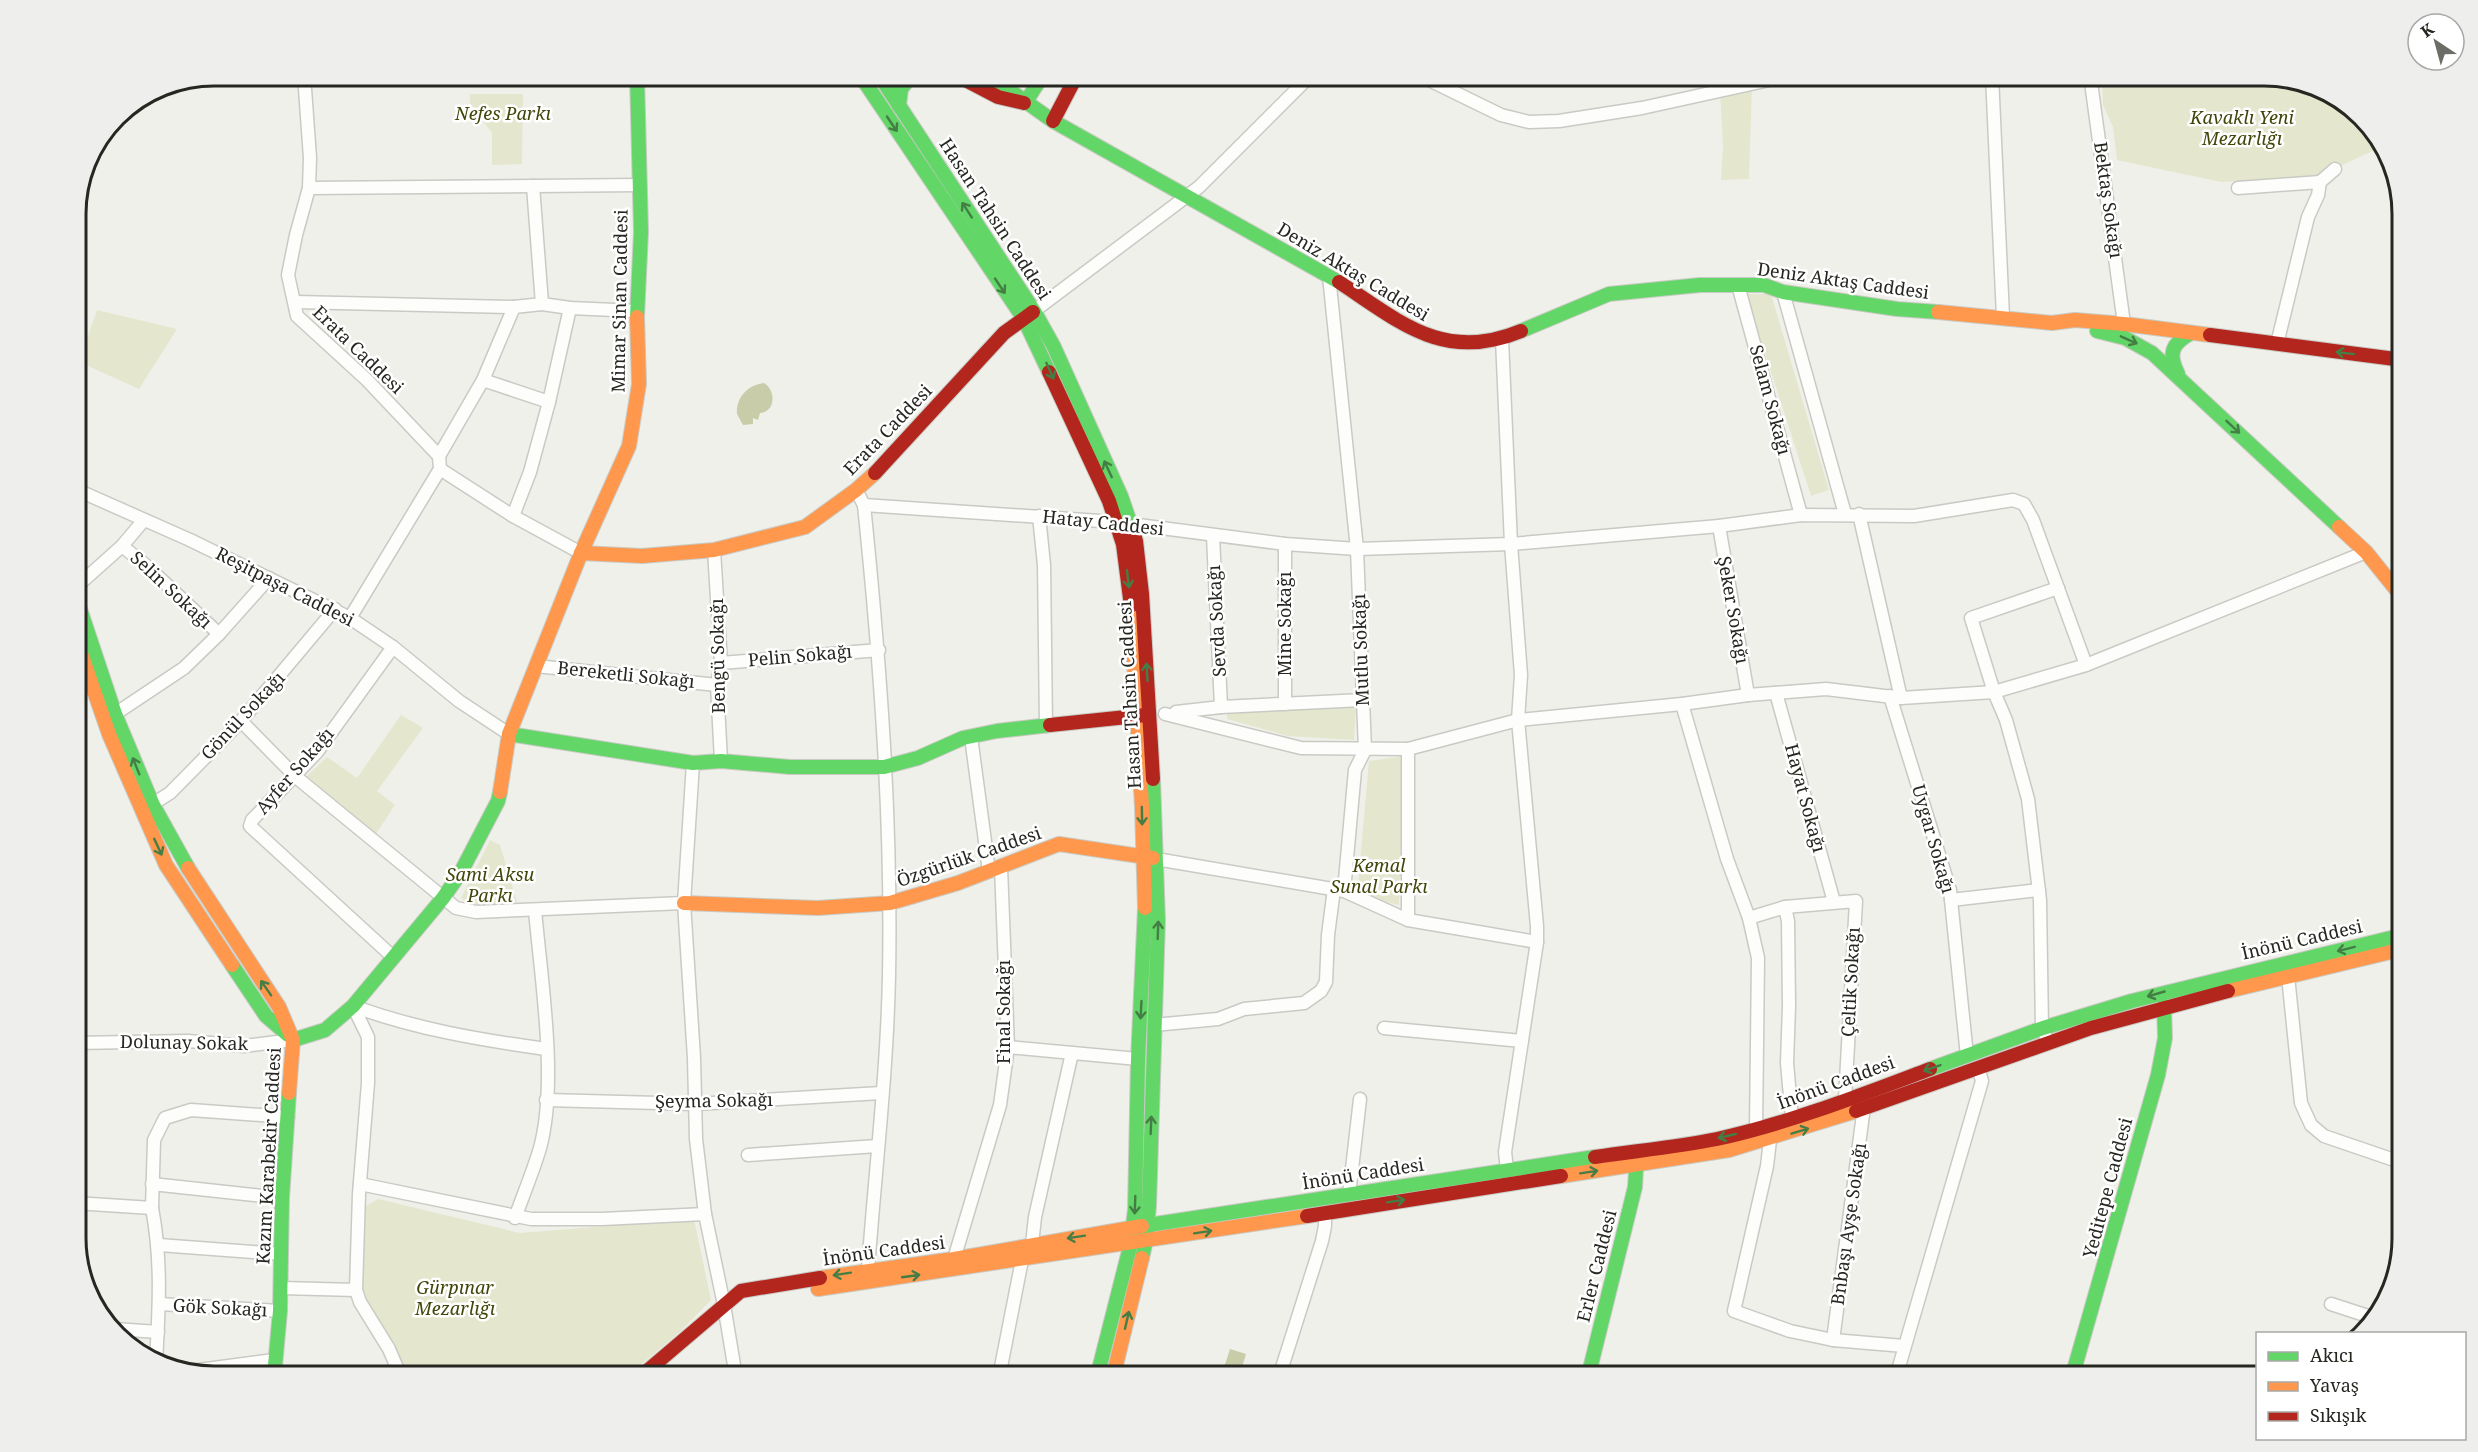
<svg xmlns="http://www.w3.org/2000/svg" width="2478" height="1452" font-family="'Noto Serif',serif">
  <style>
    .green { fill: #e4e7ce }
    .water { fill: #c9cca8 }
    .lines { fill: none; stroke-linecap: round; stroke-linejoin: round }
    .street-casing { stroke: #c9cac4; stroke-width: 15 }
    .fast-casing { stroke: #c9cac4; stroke-width: 16 }
    .slow-casing { stroke: #c9cac4; stroke-width: 16 }
    .jam-casing { stroke: #c9cac4; stroke-width: 16 }
    .street { stroke: #fdfdfc; stroke-width: 12 }
    .fast { stroke: #63d668; stroke-width: 14 }
    .slow { stroke: #ff974d; stroke-width: 14 }
    .jam { stroke: #b3261e; stroke-width: 14 }
    .oneway { stroke: #447e44 }
    .labels { text-anchor: middle; stroke-width: 5; stroke-linejoin: round; paint-order: stroke }
    .park-label { font-size: 18px; font-style: italic; fill: #43460a; stroke: #fff }
    .street-label { font-size: 18px; fill: #262721; stroke: #fff }
    .rim { fill: none; stroke: #262721; stroke-width: 3 }
  </style>
  <rect width="100%" height="100%" fill="#f0f0ea"/>
  <g class="green">
    <path d="M 2102,75 L 2264,75 L 2333,93 L 2380,137 L 2383,146 L 2317,177 L 2221,182 L 2117,160 L 2113,127 L 2103,105 Z"/>
    <path d="M 1752,85 L 1749,179 L 1721,180 L 1723,146 L 1720,92 Z"/>
    <path d="M 470,94 L 523,94 L 522,164 L 492,165 L 492,133 L 470,103 Z"/>
    <path d="M 1746,294 L 1771,294 L 1829,490 L 1811,496 Z"/>
    <path d="M 97,310 L 177,329 L 139,389 L 79,362 Z"/>
    <path d="M 1356,706 L 1354,740 L 1288,736 L 1227,719 L 1227,713 Z"/>
    <path d="M 401,715 L 423,728 L 377,791 L 395,805 L 375,835 L 307,776 L 327,757 L 357,778 Z"/>
    <path d="M 1404,756 L 1399,905 L 1357,895 L 1369,761 Z"/>
    <path d="M 490,840 L 500,845 L 517,902 L 475,908 L 461,898 Z"/>
    <path d="M 378,1199 L 520,1233 L 694,1219 L 711,1300 L 681,1331 L 626,1377 L 405,1377 L 369,1310 L 360,1285 L 364,1207 Z"/>
  </g>
  <g class="water">
    <path d="M 764,383 C 776,390 776,412 760,413 L 758,420 L 753,418 L 753,424 L 743,425 L 737,414 C 736,397 748,385 764,383 Z"/>
    <path d="M 1230,1349 L 1246,1354 L 1239,1377 L 1221,1377 Z"/>
  </g>
  <g class="lines">
    <defs>
      <g id="street">
        <path d="M 304,75 L 310,158 L 309,188 L 296,235 L 288,275 L 297,316 L 367,380 L 439,456"/>
        <path d="M 1419,75 L 1501,115 L 1529,122 L 1559,121 L 1642,108 L 1792,75"/>
        <path d="M 1992,75 L 2003,317"/>
        <path d="M 2090,75 L 2124,324"/>
        <path d="M 309,188 L 533,186"/>
        <path d="M 2238,188 L 2320,182"/>
        <path d="M 1329,276 L 1357,549 L 1365,750"/>
        <path d="M 1738,285 L 1801,515"/>
        <path d="M 1783,292 L 1845,514"/>
        <path d="M 296,302 L 514,307"/>
        <path d="M 542,304 L 533,186 L 639,185"/>
        <path d="M 1034,311 L 1199,187 L 1311,75"/>
        <path d="M 1502,339 L 1511,544 L 1521,675 L 1518,720 L 1537,926 L 1537,942 L 1505,1152 L 1507,1169"/>
        <path d="M 2277,344 L 2308,217 L 2318,195 L 2320,182 L 2335,169"/>
        <path d="M 483,380 L 549,402 L 570,308"/>
        <path d="M 440,469 L 513,516 L 581,553"/>
        <path d="M 75,489 L 190,540 L 350,618 L 393,647 L 459,701 L 509,734"/>
        <path d="M 856,490 L 864,505 L 1115,522 L 1285,544 L 1357,549 L 1511,544 L 1719,526 L 1801,515 L 1914,516 L 2013,500 L 2024,504 L 2033,520 L 2086,665"/>
        <path d="M 864,505 C 880,661 892,819 889,976 C 887,1074 875,1172 868,1270"/>
        <path d="M 1859,514 L 1901,698"/>
        <path d="M 513,516 L 530,472 L 549,402"/>
        <path d="M 1039,516 L 1044,565 L 1046,726"/>
        <path d="M 1719,526 L 1748,695"/>
        <path d="M 1213,536 L 1221,707"/>
        <path d="M 1285,544 L 1285,704"/>
        <path d="M 122,546 L 148,567 L 219,634"/>
        <path d="M 714,550 L 721,663 L 717,685 L 721,761"/>
        <path d="M 75,588 L 122,546 L 144,520"/>
        <path d="M 350,618 L 440,469 L 439,456 L 483,380 L 514,307 L 542,304 L 570,308 L 637,311"/>
        <path d="M 393,647 L 317,752 L 252,820 L 250,826 L 393,957"/>
        <path d="M 721,663 L 879,650"/>
        <path d="M 536,666 L 717,685"/>
        <path d="M 1776,693 L 1834,902"/>
        <path d="M 1890,696 L 1950,890 L 1967,1056"/>
        <path d="M 1682,704 L 1727,859 L 1749,918 L 1785,907 L 1856,901 L 1845,1099"/>
        <path d="M 1176,712 L 1221,707 L 1363,700"/>
        <path d="M 115,714 L 184,668 L 219,634 L 269,578"/>
        <path d="M 1165,714 L 1301,748 L 1408,749 L 1518,720 L 1682,704 L 1748,695 L 1826,689 L 1901,698 L 1994,692 L 2086,665 L 2366,552"/>
        <path d="M 241,721 L 296,777 L 456,908 L 476,912 L 684,903"/>
        <path d="M 971,737 L 989,871"/>
        <path d="M 693,763 L 684,903 L 694,1058 L 696,1139 L 705,1214 L 724,1305 L 736,1377"/>
        <path d="M 148,807 L 170,793 L 241,721 L 335,609"/>
        <path d="M 1156,859 L 1344,891 L 1408,920 L 1537,942"/>
        <path d="M 1344,891 L 1355,770 L 1365,750"/>
        <path d="M 1951,900 L 2039,890"/>
        <path d="M 1785,907 L 1788,921 L 1789,1006 L 1787,1063 L 1792,1119"/>
        <path d="M 1749,918 L 1758,958 L 1756,1130"/>
        <path d="M 1408,920 L 1408,749"/>
        <path d="M 2288,976 L 2301,1103 L 2311,1125 L 2324,1136 L 2403,1163"/>
        <path d="M 353,1006 L 368,1037 L 368,1083 L 359,1194 L 356,1290 L 360,1302 L 389,1349 L 401,1377"/>
        <path d="M 353,1006 C 415,1029 481,1040 546,1049"/>
        <path d="M 1154,1025 L 1218,1019 L 1244,1009 L 1304,1003 L 1321,991 L 1326,982 L 1328,935 L 1334,889"/>
        <path d="M 1384,1028 L 1522,1041"/>
        <path d="M 2045,1035 L 2042,1028 L 2040,900 L 2028,799 L 2006,720 L 1994,692 L 1971,618 L 2058,588"/>
        <path d="M 75,1043 L 188,1041 L 244,1046 L 293,1040"/>
        <path d="M 1008,1047 L 1138,1059"/>
        <path d="M 546,1100 L 696,1104 L 881,1093"/>
        <path d="M 1770,1140 L 1767,1166 L 1734,1311 L 1790,1331 L 1833,1340 L 1904,1346"/>
        <path d="M 748,1155 L 877,1146"/>
        <path d="M 152,1184 L 282,1198"/>
        <path d="M 360,1184 L 531,1219 L 602,1219 L 705,1214"/>
        <path d="M 1349,1195 L 1360,1099"/>
        <path d="M 75,1203 L 152,1208 L 154,1140 L 165,1118 L 191,1110 L 288,1117"/>
        <path d="M 152,1208 C 162,1261 159,1308 156,1362"/>
        <path d="M 515,1218 C 523,1195 533,1172 540,1148 C 558,1082 541,979 535,910"/>
        <path d="M 1032,1244 L 1035,1217 L 1072,1053"/>
        <path d="M 159,1245 L 281,1254"/>
        <path d="M 954,1259 L 1000,1105 L 1008,1047 L 1001,867"/>
        <path d="M 281,1288 L 356,1290"/>
        <path d="M 159,1304 L 280,1311"/>
        <path d="M 2331,1304 L 2374,1318"/>
        <path d="M 115,1329 L 158,1332"/>
        <path d="M 1833,1340 L 1864,1107"/>
        <path d="M 191,1371 L 274,1360"/>
        <path d="M 999,1377 L 1022,1260"/>
        <path d="M 1279,1377 L 1322,1241 L 1325,1226 L 1325,1213"/>
        <path d="M 1896,1377 L 1982,1081 L 1978,1067"/>
      </g>
      <g id="fast">
        <path d="M 637,75 L 641,232 L 637,317"/>
        <path d="M 860,75 L 1024,319 L 1049,372"/>
        <path d="M 879,75 L 1034,311 L 1054,347 L 1121,496 L 1132,528"/>
        <path d="M 988,75 L 1053,121 L 1339,282"/>
        <path d="M 1025,103 L 1043,75"/>
        <path d="M 899,106 L 901,89 L 912,75"/>
        <path d="M 1521,331 L 1609,294 L 1700,285 L 1764,285 L 1783,292 L 1897,309 L 1938,312"/>
        <path d="M 2097,331 L 2125,338 L 2152,353 L 2339,527"/>
        <path d="M 2178,374 C 2168,354 2171,344 2191,333"/>
        <path d="M 75,594 L 115,714 L 153,805 L 188,868"/>
        <path d="M 509,734 L 693,763 L 721,761 L 790,767 L 884,767 L 918,758 L 963,738 L 997,731 L 1050,725"/>
        <path d="M 232,965 L 266,1016 L 288,1035"/>
        <path d="M 293,1040 L 325,1030 L 353,1006 L 443,898 L 461,872 L 498,801 L 500,792"/>
        <path d="M 1930,1069 L 2043,1028 L 2132,1001 L 2403,935"/>
        <path d="M 1142,1226 L 1595,1157"/>
        <path d="M 1142,1258 L 1146,1240 L 1149,1206 L 1158,920 L 1153,779"/>
        <path d="M 274,1377 L 280,1311 L 282,1198 L 289,1093"/>
        <path d="M 1097,1377 L 1131,1243 L 1135,1209 L 1138,1059 L 1145,908"/>
        <path d="M 1588,1377 L 1635,1187 L 1637,1153"/>
        <path d="M 2072,1377 L 2158,1075 L 2165,1038 L 2164,1006"/>
      </g>
      <g id="slow">
        <path d="M 1938,312 L 2052,323 L 2075,320 L 2124,324 L 2210,335"/>
        <path d="M 2339,527 L 2366,552 L 2403,598"/>
        <path d="M 581,553 L 642,556 L 714,550 L 805,527 L 856,490 L 875,473"/>
        <path d="M 1131,606 L 1142,807 L 1145,908"/>
        <path d="M 75,636 L 109,734 L 166,865 L 232,965"/>
        <path d="M 500,792 L 509,734 L 581,553 L 629,446 L 639,384 L 637,317"/>
        <path d="M 188,868 L 279,1007 L 293,1040 L 289,1093"/>
        <path d="M 684,903 L 818,908 L 890,903 L 958,883 L 1059,844 L 1153,858"/>
        <path d="M 2228,991 L 2403,949"/>
        <path d="M 1561,1176 L 1729,1150 L 1856,1111"/>
        <path d="M 820,1278 L 954,1259 L 1142,1226"/>
        <path d="M 818,1289 L 1307,1216"/>
        <path d="M 1113,1377 L 1142,1258"/>
      </g>
      <g id="jam">
        <path d="M 956,75 L 998,97 L 1024,103"/>
        <path d="M 1053,121 L 1077,75"/>
        <path d="M 1339,282 C 1400,322 1444,363 1521,331"/>
        <path d="M 2210,335 L 2403,360"/>
        <path d="M 1049,372 L 1109,501 L 1123,544 L 1131,606"/>
        <path d="M 875,473 L 1004,333 L 1033,312"/>
        <path d="M 1132,528 L 1136,541 L 1142,594 L 1153,779"/>
        <path d="M 1050,725 L 1146,715"/>
        <path d="M 1856,1111 L 2091,1028 L 2228,991"/>
        <path d="M 1595,1157 C 1635,1151 1677,1147 1717,1139 C 1790,1123 1861,1095 1930,1069"/>
        <path d="M 1307,1216 L 1561,1176"/>
        <path d="M 640,1377 L 741,1291 L 820,1278"/>
      </g>
    </defs>
    <use href="#street" class="street-casing"/>
    <use href="#fast" class="fast-casing"/>
    <use href="#slow" class="slow-casing"/>
    <use href="#jam" class="jam-casing"/>
    <use href="#street" class="street"/>
    <use href="#fast" class="fast"/>
    <use href="#slow" class="slow"/>
    <use href="#jam" class="jam"/>
  </g>
  <defs><path id="oneway-shaft" d="M-6 0H5M1.5-3L5.5 0L1.5 3" fill="none" stroke-width="1.6" stroke-linecap="round" stroke-linejoin="round" transform="scale(1.5)"/></defs>
  <g class="oneway">
    <use href="#oneway-shaft" transform="translate(892 124) rotate(56)"/>
    <use href="#oneway-shaft" transform="translate(967 210) rotate(-123)"/>
    <use href="#oneway-shaft" transform="translate(1000 286) rotate(56)"/>
    <use href="#oneway-shaft" transform="translate(2129 340) rotate(24)"/>
    <use href="#oneway-shaft" transform="translate(2345 353) rotate(-173)"/>
    <use href="#oneway-shaft" transform="translate(1050 371) rotate(66)"/>
    <use href="#oneway-shaft" transform="translate(2233 427) rotate(43)"/>
    <use href="#oneway-shaft" transform="translate(1108 469) rotate(-115)"/>
    <use href="#oneway-shaft" transform="translate(1128 579) rotate(83)"/>
    <use href="#oneway-shaft" transform="translate(1147 672) rotate(-93)"/>
    <use href="#oneway-shaft" transform="translate(136 766) rotate(-112)"/>
    <use href="#oneway-shaft" transform="translate(1142 816) rotate(89)"/>
    <use href="#oneway-shaft" transform="translate(158 847) rotate(65)"/>
    <use href="#oneway-shaft" transform="translate(1158 930) rotate(-88)"/>
    <use href="#oneway-shaft" transform="translate(2346 949) rotate(166)"/>
    <use href="#oneway-shaft" transform="translate(266 988) rotate(-125)"/>
    <use href="#oneway-shaft" transform="translate(2156 994) rotate(164)"/>
    <use href="#oneway-shaft" transform="translate(1141 1010) rotate(93)"/>
    <use href="#oneway-shaft" transform="translate(1932 1068) rotate(161)"/>
    <use href="#oneway-shaft" transform="translate(1151 1125) rotate(-88)"/>
    <use href="#oneway-shaft" transform="translate(1800 1131) rotate(-17)"/>
    <use href="#oneway-shaft" transform="translate(1727 1136) rotate(167)"/>
    <use href="#oneway-shaft" transform="translate(1589 1172) rotate(-9)"/>
    <use href="#oneway-shaft" transform="translate(1396 1201) rotate(-9)"/>
    <use href="#oneway-shaft" transform="translate(1135 1205) rotate(92)"/>
    <use href="#oneway-shaft" transform="translate(1203 1232) rotate(-9)"/>
    <use href="#oneway-shaft" transform="translate(1076 1237) rotate(171)"/>
    <use href="#oneway-shaft" transform="translate(842 1274) rotate(171)"/>
    <use href="#oneway-shaft" transform="translate(911 1276) rotate(-8)"/>
    <use href="#oneway-shaft" transform="translate(1127 1320) rotate(-77)"/>
  </g>
  <g class="labels">
    <g class="park-label">
      <text x="503" y="120">Nefes Parkı</text>
      <text x="2242" y="124">Kavaklı Yeni<tspan x="2242" dy="21">Mezarlığı</tspan></text>
      <text x="1379" y="872">Kemal<tspan x="1379" dy="21">Sunal Parkı</tspan></text>
      <text x="490" y="881">Sami Aksu<tspan x="490" dy="21">Parkı</tspan></text>
      <text x="455" y="1294">Gürpınar<tspan x="455" dy="21">Mezarlığı</tspan></text>
    </g>
    <g class="street-label">
      <text transform="translate(2108 200) rotate(82)" y="6">Bektaş Sokağı</text>
      <text transform="translate(995 219) rotate(57)" y="6">Hasan Tahsin Caddesi</text>
      <text transform="translate(1353 272) rotate(31)" y="6">Deniz Aktaş Caddesi</text>
      <text transform="translate(1843 281) rotate(8)" y="6">Deniz Aktaş Caddesi</text>
      <text transform="translate(620 301) rotate(-89)" y="6">Mimar Sinan Caddesi</text>
      <text transform="translate(358 350) rotate(44)" y="6">Erata Caddesi</text>
      <text transform="translate(1770 400) rotate(75)" y="6">Selam Sokağı</text>
      <text transform="translate(888 430) rotate(-46)" y="6">Erata Caddesi</text>
      <text transform="translate(1103 523) rotate(6)" y="6">Hatay Caddesi</text>
      <text transform="translate(285 587) rotate(27)" y="6">Reşitpaşa Caddesi</text>
      <text transform="translate(171 590) rotate(43)" y="6">Selin Sokağı</text>
      <text transform="translate(1733 610) rotate(80)" y="6">Şeker Sokağı</text>
      <text transform="translate(1217 621) rotate(-93)" y="6">Sevda Sokağı</text>
      <text transform="translate(1285 624) rotate(-90)" y="6">Mine Sokağı</text>
      <text transform="translate(1361 650) rotate(-92)" y="6">Mutlu Sokağı</text>
      <text transform="translate(718 656) rotate(-91)" y="6">Bengü Sokağı</text>
      <text transform="translate(800 656) rotate(-5)" y="6">Pelin Sokağı</text>
      <text transform="translate(626 675) rotate(6)" y="6">Bereketli Sokağı</text>
      <text transform="translate(1130 695) rotate(-93)" y="6">Hasan Tahsin Caddesi</text>
      <text transform="translate(243 716) rotate(-47)" y="6">Gönül Sokağı</text>
      <text transform="translate(295 771) rotate(-49)" y="6">Ayfer Sokağı</text>
      <text transform="translate(1805 798) rotate(75)" y="6">Hayat Sokağı</text>
      <text transform="translate(1933 839) rotate(74)" y="6">Uygar Sokağı</text>
      <text transform="translate(969 857) rotate(-19)" y="6">Özgürlük Caddesi</text>
      <text transform="translate(2302 940) rotate(-13)" y="6">İnönü Caddesi</text>
      <text transform="translate(1851 982) rotate(-87)" y="6">Çeltik Sokağı</text>
      <text transform="translate(1004 1012) rotate(-90)" y="6">Final Sokağı</text>
      <text transform="translate(184 1043) rotate(1)" y="6">Dolunay Sokak</text>
      <text transform="translate(1836 1083) rotate(-20)" y="6">İnönü Caddesi</text>
      <text transform="translate(714 1101) rotate(-1)" y="6">Şeyma Sokağı</text>
      <text transform="translate(269 1156) rotate(-87)" y="6">Kazım Karabekir Caddesi</text>
      <text transform="translate(1363 1174) rotate(-9)" y="6">İnönü Caddesi</text>
      <text transform="translate(2108 1188) rotate(-75)" y="6">Yeditepe Caddesi</text>
      <text transform="translate(1849 1224) rotate(-82)" y="6">Bnbaşı Ayşe Sokağı</text>
      <text transform="translate(884 1251) rotate(-8)" y="6">İnönü Caddesi</text>
      <text transform="translate(1597 1266) rotate(-76)" y="6">Erler Caddesi</text>
      <text transform="translate(220 1308) rotate(3)" y="6">Gök Sokağı</text>
    </g>
  </g>
  <path d="M0 0H2478V1452H0ZM214 86H2264A128 128 0 0 1 2392 214V1238A128 128 0 0 1 2264 1366H214A128 128 0 0 1 86 1238V214A128 128 0 0 1 214 86Z" fill="#eeeeed" fill-rule="evenodd"/>
  <path class="rim" d="M214 86H2264A128 128 0 0 1 2392 214V1238A128 128 0 0 1 2264 1366H214A128 128 0 0 1 86 1238V214A128 128 0 0 1 214 86Z"/>
  <rect x="2256" y="1332" width="210" height="108" fill="#ffffff" stroke="#a8a9a6" stroke-width="1.5"/>
  <rect x="2268" y="1352" width="30" height="9" fill="#63d668" stroke="#a8a9a6" stroke-width="1.5"/>
  <text x="2310" y="1362" font-size="18" fill="#262721">Akıcı</text>
  <rect x="2268" y="1382" width="30" height="9" fill="#ff974d" stroke="#a8a9a6" stroke-width="1.5"/>
  <text x="2310" y="1392" font-size="18" fill="#262721">Yavaş</text>
  <rect x="2268" y="1412" width="30" height="9" fill="#b3261e" stroke="#a8a9a6" stroke-width="1.5"/>
  <text x="2310" y="1422" font-size="18" fill="#262721">Sıkışık</text>
  <g transform="translate(2436 42) rotate(324)"><circle r="28" fill="#ffffff" stroke="#a8a9a6" stroke-width="1.5"/>
  <path d="M0-4.5L10 22L0 15L-10 22Z" fill="#6d6d67"/>
  <text y="-9" font-size="16" font-weight="bold" text-anchor="middle" fill="#262721">K</text>
  </g>
</svg>
